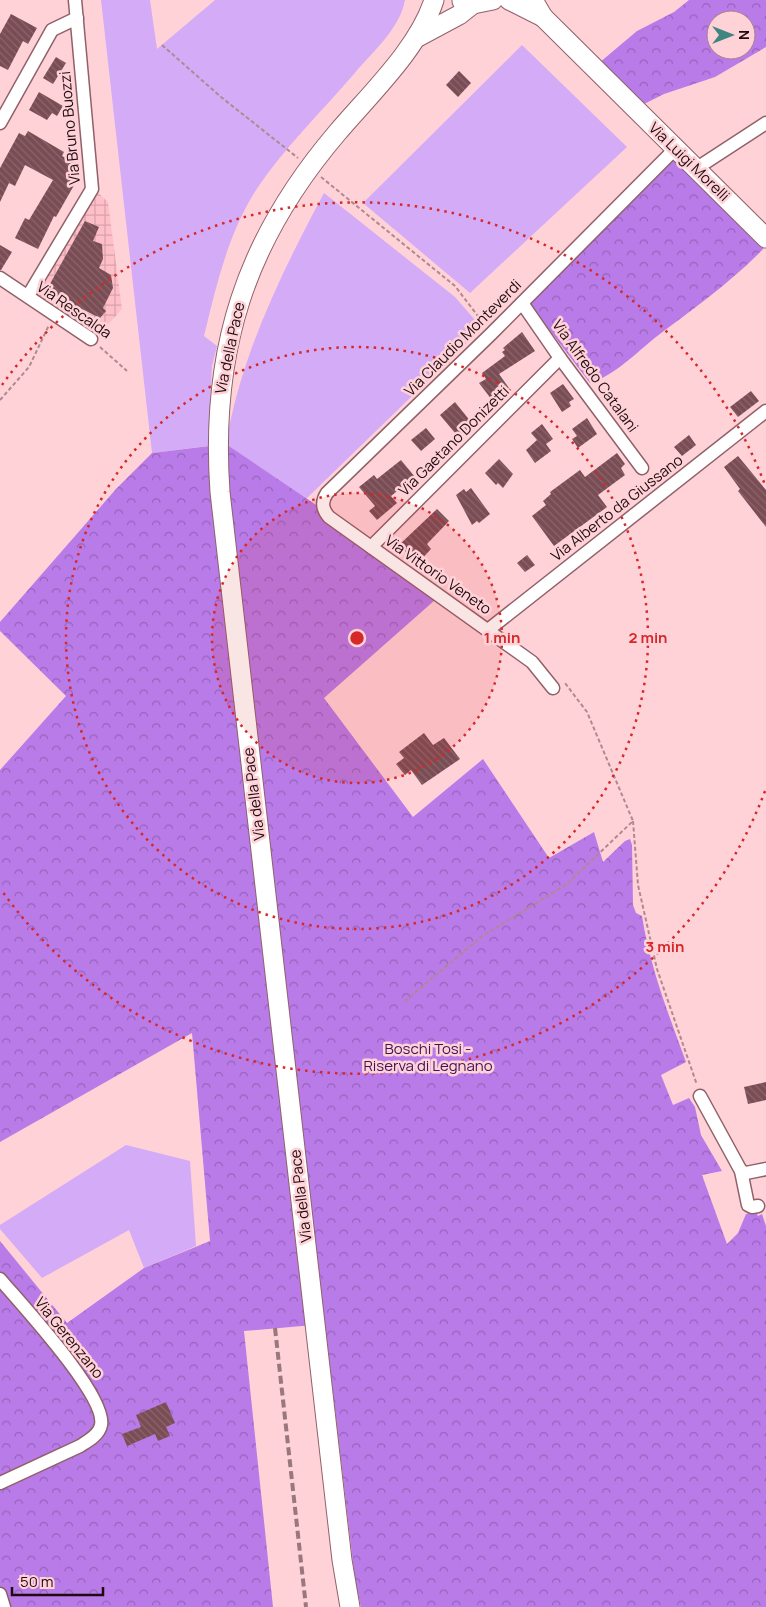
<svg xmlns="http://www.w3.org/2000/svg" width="766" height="1607" font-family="Manrope,sans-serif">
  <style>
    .industrial { fill: url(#industrial-grid) }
    .green { fill: #d4abf7 }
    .forest { fill: url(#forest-crowns); fill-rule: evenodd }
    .building { fill: url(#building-back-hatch) }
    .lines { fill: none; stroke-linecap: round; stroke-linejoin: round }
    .minor-casing { stroke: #916169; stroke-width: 15 }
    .secondary-casing { stroke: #916169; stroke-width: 21 }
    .path { stroke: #ae8a90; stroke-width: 2; stroke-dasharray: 4 2.5; stroke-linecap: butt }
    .minor { stroke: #fff; stroke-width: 12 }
    .secondary { stroke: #fff; stroke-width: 19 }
    .rail { stroke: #99787d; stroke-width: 4; stroke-dasharray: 8 4; stroke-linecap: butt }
    .ring { fill: none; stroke: #d62828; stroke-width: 2.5; stroke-dasharray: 2.5 5 }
    .labels { text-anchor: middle; stroke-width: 5; stroke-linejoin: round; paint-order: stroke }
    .street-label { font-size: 15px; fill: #1f0c10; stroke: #ffd2d8 }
    .park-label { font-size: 15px; fill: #3d1357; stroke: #ffd2d8 }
    .centre { fill: #d62828; stroke: #ffd2d8; stroke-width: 2.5 }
    .ring-label { font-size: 15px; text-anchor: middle; font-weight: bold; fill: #d62828; stroke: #ffd2d8; stroke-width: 5; stroke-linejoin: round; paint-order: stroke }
  </style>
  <defs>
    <pattern id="industrial-grid" width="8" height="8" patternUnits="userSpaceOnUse" patternTransform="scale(1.25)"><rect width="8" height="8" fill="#febfc8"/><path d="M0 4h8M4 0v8" fill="none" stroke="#d9a3ab"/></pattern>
    <pattern id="forest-crowns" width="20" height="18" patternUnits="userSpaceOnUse" patternTransform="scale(1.25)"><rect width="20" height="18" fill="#b97be8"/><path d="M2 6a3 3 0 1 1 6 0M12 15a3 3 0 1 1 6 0" fill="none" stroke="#9663bb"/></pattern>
    <pattern id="building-back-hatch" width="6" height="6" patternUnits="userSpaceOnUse" patternTransform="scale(1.25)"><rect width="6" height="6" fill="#7a4c54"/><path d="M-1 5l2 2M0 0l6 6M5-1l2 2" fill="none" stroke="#8a666d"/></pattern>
  </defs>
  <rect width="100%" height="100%" fill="#ffd2d8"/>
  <path class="industrial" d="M 95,190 L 108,202 L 122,309 L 96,338 L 34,293 Z"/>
  <g class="green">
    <path d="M 101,0 L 150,0 L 157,49 L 215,0 L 405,0 C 400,29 372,52 354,74 C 322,111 285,147 258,187 C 228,233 217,283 204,336 L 217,346 L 212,366 L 208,446 L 152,453 Z"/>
    <path d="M 522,45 L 627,147 L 470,293 L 363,203 Z"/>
    <path d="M 324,193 L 455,297 L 482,328 L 306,499 L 226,444 C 241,354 282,272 324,193 Z"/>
    <path d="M 126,1145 L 190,1161 L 196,1246 L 144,1268 L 129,1230 L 42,1278 L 0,1229 L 0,1225 Z"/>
  </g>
  <g class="forest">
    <path d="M 689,0 L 766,0 L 766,47 L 715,77 L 664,94 L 642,105 L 599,63 L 637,31 L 674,12 ZM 716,20 L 746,20 L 746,50 L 716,50 Z"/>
    <path d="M 671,157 L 766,246 C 733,281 694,308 656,337 C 636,353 615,375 590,383 L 531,306 L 530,301 Z"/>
    <path d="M 226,444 L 322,509 L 435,600 L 324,698 L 413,817 L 483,759 L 549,858 L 594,832 L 603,862 L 625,841 L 630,839 L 632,845 L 633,905 L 636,913 L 642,916 C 650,967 668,1013 686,1062 L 661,1075 L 673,1105 L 689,1098 L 695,1107 L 701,1135 L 722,1171 L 702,1175 L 727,1244 L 738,1233 L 746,1214 L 756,1212 L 758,1216 L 762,1214 L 766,1226 L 766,1607 L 361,1607 L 355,1580 L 325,1324 L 244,1331 L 273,1607 L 0,1607 L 0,1241 L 67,1323 L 144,1268 L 210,1241 L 192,1033 L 0,1142 L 0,770 L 66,696 L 0,631 L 0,622 L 116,489 L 152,453 Z"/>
  </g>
  <g class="building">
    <path d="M 11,14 L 37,28 L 28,44 L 23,41 L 8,70 L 0,66 L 0,34 Z"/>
    <path d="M 56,57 L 66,63 L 53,84 L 43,78 Z"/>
    <path d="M 459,71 L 471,83 L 458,97 L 446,85 Z"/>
    <path d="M 39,92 L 63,106 L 57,116 L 52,113 L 47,120 L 29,110 Z"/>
    <path d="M 28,131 L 64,152 L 62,156 L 79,165 L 77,180 L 56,217 L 54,216 L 38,249 L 15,238 L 25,218 L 29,220 L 53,180 L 25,165 L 15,186 L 9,183 L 0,202 L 0,168 L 19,133 L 25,136 Z"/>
    <path d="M 85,221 L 99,227 L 93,241 L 102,244 L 103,259 L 99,268 L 111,275 L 113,288 L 103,308 L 106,311 L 100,318 L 46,291 Z"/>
    <path d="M 0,245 L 12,252 L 1,270 L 0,270 Z"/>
    <path d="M 522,332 L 535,351 L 499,374 L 509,388 L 492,400 L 479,383 L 486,379 L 482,373 L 505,356 L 502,352 L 505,350 L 503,348 Z"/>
    <path d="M 563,384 L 574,399 L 569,402 L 571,406 L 562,412 L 550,393 Z"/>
    <path d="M 751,391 L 759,401 L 738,417 L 730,407 Z"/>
    <path d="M 455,402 L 475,427 L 460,439 L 440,415 Z"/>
    <path d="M 587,418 L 597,434 L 578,448 L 572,439 L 577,436 L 572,429 Z"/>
    <path d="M 542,424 L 553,439 L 546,444 L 551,451 L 535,463 L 526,450 L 537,440 L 531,433 Z"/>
    <path d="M 426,428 L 435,439 L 421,451 L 411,440 Z"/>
    <path d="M 689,435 L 696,445 L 682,456 L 674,447 Z"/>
    <path d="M 617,453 L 625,464 L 621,468 L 625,475 L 598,495 L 607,507 L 554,546 L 532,516 L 546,505 L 543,501 L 551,494 L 550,492 L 580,470 L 585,477 Z"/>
    <path d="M 738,456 L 766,490 L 766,527 L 738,491 L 740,489 L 724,467 Z"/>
    <path d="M 499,459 L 513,474 L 503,488 L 498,483 L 496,485 L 485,473 Z"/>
    <path d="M 401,460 L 415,477 L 391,496 L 397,503 L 377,520 L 369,511 L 375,506 L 359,487 L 374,475 L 377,479 Z"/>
    <path d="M 471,488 L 490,514 L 479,523 L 477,521 L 472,525 L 456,495 L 464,489 L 466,492 Z"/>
    <path d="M 437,509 L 449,521 L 427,544 L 431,549 L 417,564 L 399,545 Z"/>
    <path d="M 527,555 L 535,565 L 525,572 L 517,563 Z"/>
    <path d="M 424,733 L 433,745 L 444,738 L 460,759 L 422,785 L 411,770 L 405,775 L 396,764 L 404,758 L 399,752 Z"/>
    <path d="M 766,1082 L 766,1100 L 748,1104 L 744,1087 Z"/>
    <path d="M 166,1402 L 175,1423 L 166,1427 L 170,1436 L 158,1441 L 155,1434 L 127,1446 L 122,1434 L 141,1427 L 136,1415 Z"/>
  </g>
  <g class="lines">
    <defs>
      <g id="minor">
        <path d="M 0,123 L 52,30 L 77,18"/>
        <path d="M 697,168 L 766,123"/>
        <path d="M 0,278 L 91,339"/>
        <path d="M 28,296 L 92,189 L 75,0"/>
        <path d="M 522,303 L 560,358 L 642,468"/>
        <path d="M 371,547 L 560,358"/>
        <path d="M 488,630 L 766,411"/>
        <path d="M 553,688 L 532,662 L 329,517 C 322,509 321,502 327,493 L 491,334 L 675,149"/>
        <path d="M 700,1096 L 741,1171 L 748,1205 L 752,1207 L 758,1206"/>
        <path d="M 741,1171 L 746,1173 L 766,1169"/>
        <path d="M 0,1279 C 21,1304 107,1396 101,1425 C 99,1435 88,1441 80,1446 L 0,1483"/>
        <path d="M 0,1594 L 4,1607"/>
      </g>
      <g id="secondary">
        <path d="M 509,0 L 543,17"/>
        <path d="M 533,0 L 543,17 L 766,238"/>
        <path d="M 462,1 L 473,4 L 493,0"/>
        <path d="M 418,37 L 459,15 L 473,4"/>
        <path d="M 350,1607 L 342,1560 L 220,492 C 210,351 245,241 337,133 C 370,94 419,48 434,0"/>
      </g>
    </defs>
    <use href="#minor" class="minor-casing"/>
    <use href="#secondary" class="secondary-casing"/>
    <g class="path">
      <path d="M 162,45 L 221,97 L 298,158"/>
      <path d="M 321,177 L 455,286 L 484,324"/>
      <path d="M 100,347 L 127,371"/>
      <path d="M 0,400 L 29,367 L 49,325"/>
      <path d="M 633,821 L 638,885 L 657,969 L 697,1085"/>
      <path d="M 405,1001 L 481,937 L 567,884 L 633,821 L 587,712 L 565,683"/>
    </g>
    <use href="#minor" class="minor"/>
    <use href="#secondary" class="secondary"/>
    <path class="rail" d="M 275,1328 L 306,1607"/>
  </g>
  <circle cx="357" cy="638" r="145" fill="#d62828" fill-opacity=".12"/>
  <g class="ring">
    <circle cx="357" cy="638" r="145"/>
    <circle cx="357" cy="638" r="291"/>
    <path d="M765 791A436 436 0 0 1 2 891M2 385A436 436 0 0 1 765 485"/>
  </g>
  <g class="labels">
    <g class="street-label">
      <text transform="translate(70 128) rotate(-95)" y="5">Via Bruno Buozzi</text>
      <text transform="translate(689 162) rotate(44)" y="5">Via Luigi Morelli</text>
      <text transform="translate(74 310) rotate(35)" y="5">Via Rescalda</text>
      <text transform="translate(463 338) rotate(-45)" y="5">Via Claudio Monteverdi</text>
      <text transform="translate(230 348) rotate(-78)" y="5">Via della Pace</text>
      <text transform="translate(595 376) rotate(54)" y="5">Via Alfredo Catalani</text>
      <text transform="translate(454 441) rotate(-45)" y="5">Via Gaetano Donizetti</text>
      <text transform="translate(617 508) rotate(-38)" y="5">Via Alberto da Giussano</text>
      <text transform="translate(438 575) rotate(35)" y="5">Via Vittorio Veneto</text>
      <text transform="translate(254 794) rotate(-97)" y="5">Via della Pace</text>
      <text transform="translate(301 1196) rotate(-97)" y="5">Via della Pace</text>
      <text transform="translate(69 1338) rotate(51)" y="5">Via Gerenzano</text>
    </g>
    <g class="park-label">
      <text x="428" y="1054">Boschi Tosi -<tspan x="428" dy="17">Riserva di Legnano</tspan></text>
    </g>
  </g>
  <circle cx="357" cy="638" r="8" class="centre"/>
  <g class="ring-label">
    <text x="502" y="643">1 min</text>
    <text x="648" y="643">2 min</text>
    <text x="665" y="952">3 min</text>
  </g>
  <g transform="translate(731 35) rotate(90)"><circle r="24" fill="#ffd2d8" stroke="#a58388"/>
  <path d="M0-4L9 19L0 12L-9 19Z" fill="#3f8681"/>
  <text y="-8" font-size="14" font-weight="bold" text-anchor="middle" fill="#1f0c10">N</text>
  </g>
  <path d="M12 1587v8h91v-8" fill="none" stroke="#1f0c10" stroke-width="2.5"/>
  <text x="20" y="1587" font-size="15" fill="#1f0c10" stroke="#ffd2d8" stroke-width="4" paint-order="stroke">50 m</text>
</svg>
